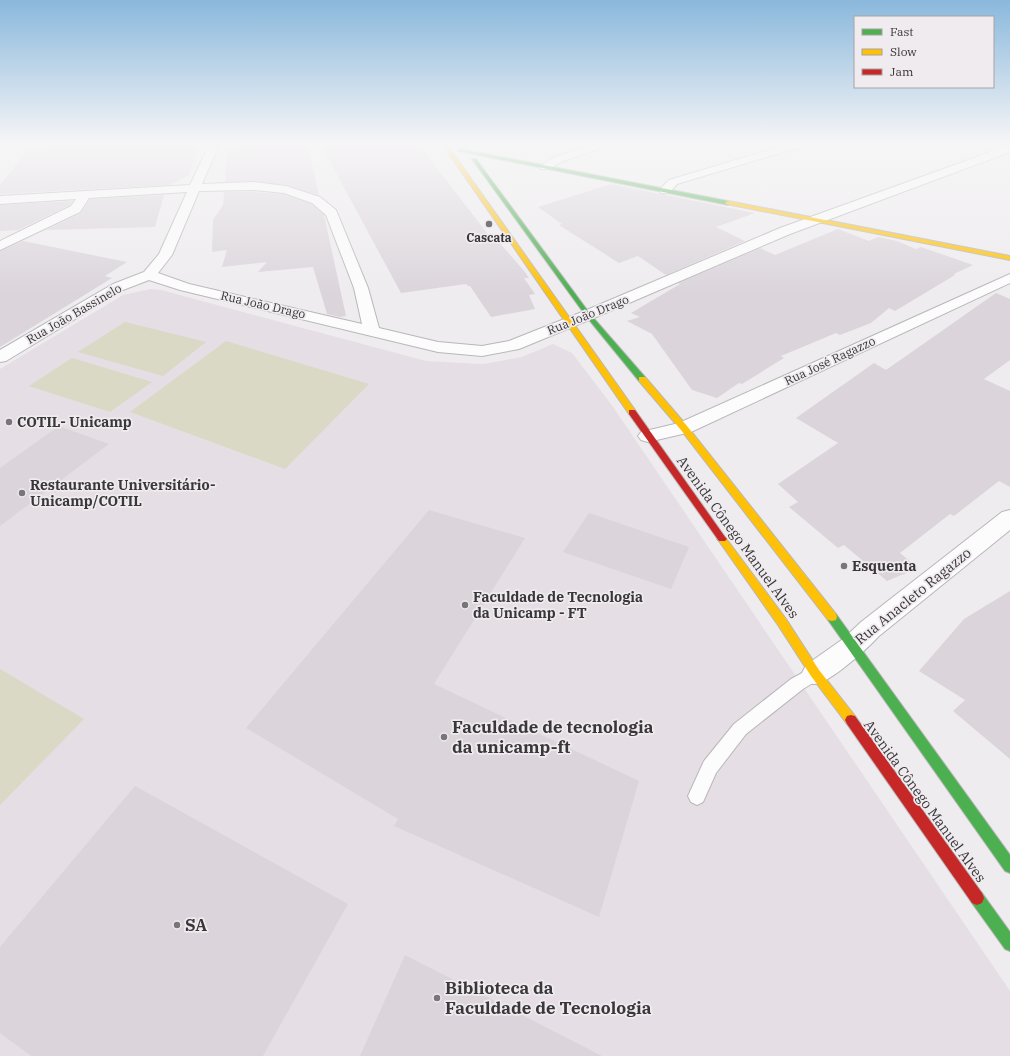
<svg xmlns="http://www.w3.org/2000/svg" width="1010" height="1056" font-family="'IBM Plex Serif',serif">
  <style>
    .built { fill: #e5dee4 }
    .green { fill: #d9d9c6 }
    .building { fill: #dbd5db }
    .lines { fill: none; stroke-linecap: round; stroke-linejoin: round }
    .lane-casing { stroke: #b9b7b9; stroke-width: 2 }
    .street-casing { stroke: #b9b7b9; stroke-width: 2 }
    .fast-casing { stroke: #b9b7b9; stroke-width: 2 }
    .slow-casing { stroke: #b9b7b9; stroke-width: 2 }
    .jam-casing { stroke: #b9b7b9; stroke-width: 2 }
    .lane { fill: #fcfcfc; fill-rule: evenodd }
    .street { fill: #fcfcfc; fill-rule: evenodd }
    .fast { fill: #4caf50; fill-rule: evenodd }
    .slow { fill: #ffc107; fill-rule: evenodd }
    .jam { fill: #c62828; fill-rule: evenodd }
    .poi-dot { fill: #787678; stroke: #efebef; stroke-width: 1.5 }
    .labels { text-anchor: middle; stroke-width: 3.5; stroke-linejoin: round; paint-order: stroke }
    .far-poi-label { font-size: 12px; font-weight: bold; fill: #393739; stroke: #efebef }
    .far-street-label { font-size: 12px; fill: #393739; stroke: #efebef }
    .poi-label { font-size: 14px; font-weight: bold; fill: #393739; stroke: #efebef; text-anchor: start }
    .street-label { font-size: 14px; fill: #393739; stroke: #efebef }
    .near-poi-label { font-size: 17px; font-weight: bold; fill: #393739; stroke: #efebef; text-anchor: start }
  </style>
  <rect width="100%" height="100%" fill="#eeecee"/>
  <path class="built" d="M 151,289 L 161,290 L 426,361 L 483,364 L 522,357 L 553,344 L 572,353 L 611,404 L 1010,991 L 1010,1056 L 0,1056 L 0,369 L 123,295 Z"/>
  <g class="green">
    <path d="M 125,322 L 206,342 L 163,376 L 78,352 Z"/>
    <path d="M 226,341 L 369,384 L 285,469 L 130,412 Z"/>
    <path d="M 72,358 L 152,382 L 110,412 L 29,386 Z"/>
    <path d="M 0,669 L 84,719 L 0,805 Z"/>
  </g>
  <g class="building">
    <path d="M 77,145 L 199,145 L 189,175 L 170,185 L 0,194 L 0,185 L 30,148 Z"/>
    <path d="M 239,145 L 308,145 L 319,195 L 286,185 L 253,181 L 225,182 L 227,151 Z"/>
    <path d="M 321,145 L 419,145 L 494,242 L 499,242 L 525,272 L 529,278 L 524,278 L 535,294 L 529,295 L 535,309 L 491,317 L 470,286 L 468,286 L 466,284 L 401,293 Z"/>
    <path d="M 611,184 L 661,194 L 755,213 L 716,227 L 745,241 L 666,275 L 638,256 L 619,263 L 559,225 L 562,224 L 538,207 Z"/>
    <path d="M 224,192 L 253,192 L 284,194 L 311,204 L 324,215 L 346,316 L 340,317 L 327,314 L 313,267 L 258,272 L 267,262 L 222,267 L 227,250 L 212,252 L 213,220 L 223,205 Z"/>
    <path d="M 164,195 L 155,227 L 46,230 L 81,213 L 90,199 Z"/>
    <path d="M 73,201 L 70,205 L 18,230 L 0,231 L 0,205 Z"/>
    <path d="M 838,229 L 869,241 L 878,237 L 897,241 L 916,249 L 921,247 L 973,265 L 954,274 L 955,275 L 895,311 L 889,308 L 871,323 L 840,335 L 836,333 L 781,356 L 784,358 L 742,384 L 739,383 L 717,398 L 692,390 L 652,334 L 627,321 L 640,317 L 631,313 L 680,284 L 678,283 L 760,248 L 775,255 Z"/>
    <path d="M 23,241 L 127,262 L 105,276 L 112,278 L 0,347 L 0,251 Z"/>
    <path d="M 996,293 L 1010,299 L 1010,360 L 984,379 L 1010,391 L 1010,487 L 999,481 L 954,516 L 950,514 L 900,553 L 918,568 L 887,581 L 844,545 L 838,548 L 789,507 L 798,502 L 778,484 L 838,443 L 796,418 L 874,363 L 886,370 Z"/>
    <path d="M 59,426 L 109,444 L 0,526 L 0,468 Z"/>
    <path d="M 429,510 L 525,538 L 434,684 L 639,781 L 599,917 L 394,826 L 398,819 L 246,728 Z"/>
    <path d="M 589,513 L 689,547 L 671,589 L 563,552 Z"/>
    <path d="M 1010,591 L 1010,759 L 953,711 L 965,700 L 919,671 L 964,619 Z"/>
    <path d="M 135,786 L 348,904 L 263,1056 L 31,1056 L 0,1033 L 0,947 Z"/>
    <path d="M 405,955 L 602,1056 L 360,1056 Z"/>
  </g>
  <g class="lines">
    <defs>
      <path id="lane" d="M 815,666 L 821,668 L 823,673 L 821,678 L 803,689 L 746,734 L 716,773 L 703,802 L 697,805 L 691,802 L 688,796 L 704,761 L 734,724 L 791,679 Z"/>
      <g id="street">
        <path d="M 209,145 L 219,145 L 202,184 L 253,182 L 286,186 L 320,197 L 336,210 L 368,288 L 379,328 L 438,342 L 482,346 L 509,341 L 582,312 L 780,228 L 1010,145 L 1010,152 L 790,234 L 594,318 L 519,349 L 482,356 L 438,352 L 180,290 L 149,280 L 123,290 L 6,361 L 0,362 L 0,350 L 113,284 L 144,272 L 159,254 L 187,192 L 89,198 L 80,212 L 0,250 L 0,241 L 71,206 L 76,199 L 0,204 L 0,196 L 190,185 ZM 253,190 L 284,193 L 312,203 L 326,215 L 354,288 L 362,324 L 189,284 L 158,273 L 172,255 L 199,191 Z"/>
        <path d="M 590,145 L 604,145 L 603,147 L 561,162 L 549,169 L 541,169 L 539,167 L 553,158 Z"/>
        <path d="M 786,145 L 801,145 L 800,147 L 677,184 C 672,190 669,195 661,193 L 659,190 L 669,180 Z"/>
        <path d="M 1010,274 L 1010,283 L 691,432 L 648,442 L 641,440 L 638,436 L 641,432 L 679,423 Z"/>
        <path d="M 1010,510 L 1010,530 L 879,636 C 869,647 828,685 814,684 C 812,684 808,682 806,681 L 802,673 L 806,665 L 843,639 L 861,622 L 1002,512 Z"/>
      </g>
      <g id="fast">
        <path d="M 460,149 L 728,201 L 731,203 L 728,205 L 458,151 Z"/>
        <path d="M 472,159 L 476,159 L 590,314 L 645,377 L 645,381 L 639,381 L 586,316 Z"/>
        <path d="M 832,613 L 836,614 L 1010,855 L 1010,873 L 1005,871 L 828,620 L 827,617 L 828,614 Z"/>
        <path d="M 977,891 L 982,893 L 1010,932 L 1010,951 L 1005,949 L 972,903 L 970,898 L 972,893 Z"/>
      </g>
      <g id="slow">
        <path d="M 443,145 L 447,145 L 635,410 L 635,414 L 629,414 Z"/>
        <path d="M 728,201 L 1010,256 L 1010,260 L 726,204 L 725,203 Z"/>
        <path d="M 639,377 L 645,377 L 687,426 L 836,614 L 837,617 L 836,620 L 832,621 L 828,620 L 681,430 L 639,381 Z"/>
        <path d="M 722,536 L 725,537 L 786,619 L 819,670 L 855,716 L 857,720 L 855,724 L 851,725 L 847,724 L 811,676 L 778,625 L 719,541 L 717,539 L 719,537 Z"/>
      </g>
      <g id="jam">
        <path d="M 629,410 L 635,410 L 725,537 L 727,539 L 725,541 L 719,541 L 629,414 Z"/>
        <path d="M 851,715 L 855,716 L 982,893 L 984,898 L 982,903 L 977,905 L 972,903 L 847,724 L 845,720 L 847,716 Z"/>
      </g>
    </defs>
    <use href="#lane" class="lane-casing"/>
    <use href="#street" class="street-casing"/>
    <use href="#fast" class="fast-casing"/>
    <use href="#slow" class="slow-casing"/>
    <use href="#jam" class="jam-casing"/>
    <use href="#lane" class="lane"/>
    <use href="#street" class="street"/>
    <use href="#fast" class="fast"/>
    <use href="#slow" class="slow"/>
    <use href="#jam" class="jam"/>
  </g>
  <linearGradient id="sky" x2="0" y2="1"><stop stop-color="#8ab8dc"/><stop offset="0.49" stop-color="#f7f6f7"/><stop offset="1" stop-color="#f7f6f7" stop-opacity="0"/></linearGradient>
  <rect width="1010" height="293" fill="url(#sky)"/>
  <g class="poi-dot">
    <circle cx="489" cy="224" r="4"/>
    <circle cx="9" cy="422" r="4"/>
    <circle cx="22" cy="493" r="4"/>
    <circle cx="844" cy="566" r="4"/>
    <circle cx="465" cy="605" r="4"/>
    <circle cx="444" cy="737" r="4"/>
    <circle cx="177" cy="925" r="4"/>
    <circle cx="437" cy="998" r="4"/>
  </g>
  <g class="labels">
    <g class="far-poi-label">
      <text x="489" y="242">Cascata</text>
    </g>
    <g class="far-street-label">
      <text transform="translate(263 305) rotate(13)" y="4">Rua João Drago</text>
      <text transform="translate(74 314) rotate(-30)" y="4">Rua João Bassinelo</text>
      <text transform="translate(588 315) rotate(-22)" y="4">Rua João Drago</text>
      <text transform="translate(830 361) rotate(-25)" y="4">Rua José Ragazzo</text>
    </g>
    <g class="poi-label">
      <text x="17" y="427">COTIL- Unicamp</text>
      <text x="30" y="490">Restaurante Universitário-<tspan x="30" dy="16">Unicamp/COTIL</tspan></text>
      <text x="852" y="571">Esquenta</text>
      <text x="473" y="602">Faculdade de Tecnologia<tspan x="473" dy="16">da Unicamp - FT</tspan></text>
    </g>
    <g class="street-label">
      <text transform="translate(738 537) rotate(54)" y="5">Avenida Cônego Manuel Alves</text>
      <text transform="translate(913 596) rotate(-39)" y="5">Rua Anacleto Ragazzo</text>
      <text transform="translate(925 801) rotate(54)" y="5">Avenida Cônego Manuel Alves</text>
    </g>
    <g class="near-poi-label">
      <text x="452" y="733">Faculdade de tecnologia<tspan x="452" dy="20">da unicamp-ft</tspan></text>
      <text x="185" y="931">SA</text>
      <text x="445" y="994">Biblioteca da<tspan x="445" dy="20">Faculdade de Tecnologia</tspan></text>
    </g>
  </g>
  <rect x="854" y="16" width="140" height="72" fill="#efebef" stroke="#a6a3a6"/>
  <rect x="862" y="29" width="20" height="6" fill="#4caf50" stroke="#a6a3a6"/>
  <text x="890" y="36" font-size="12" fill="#393739">Fast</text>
  <rect x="862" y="49" width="20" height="6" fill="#ffc107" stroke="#a6a3a6"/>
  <text x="890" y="56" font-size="12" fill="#393739">Slow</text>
  <rect x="862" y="69" width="20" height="6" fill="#c62828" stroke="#a6a3a6"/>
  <text x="890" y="76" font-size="12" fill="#393739">Jam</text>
</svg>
